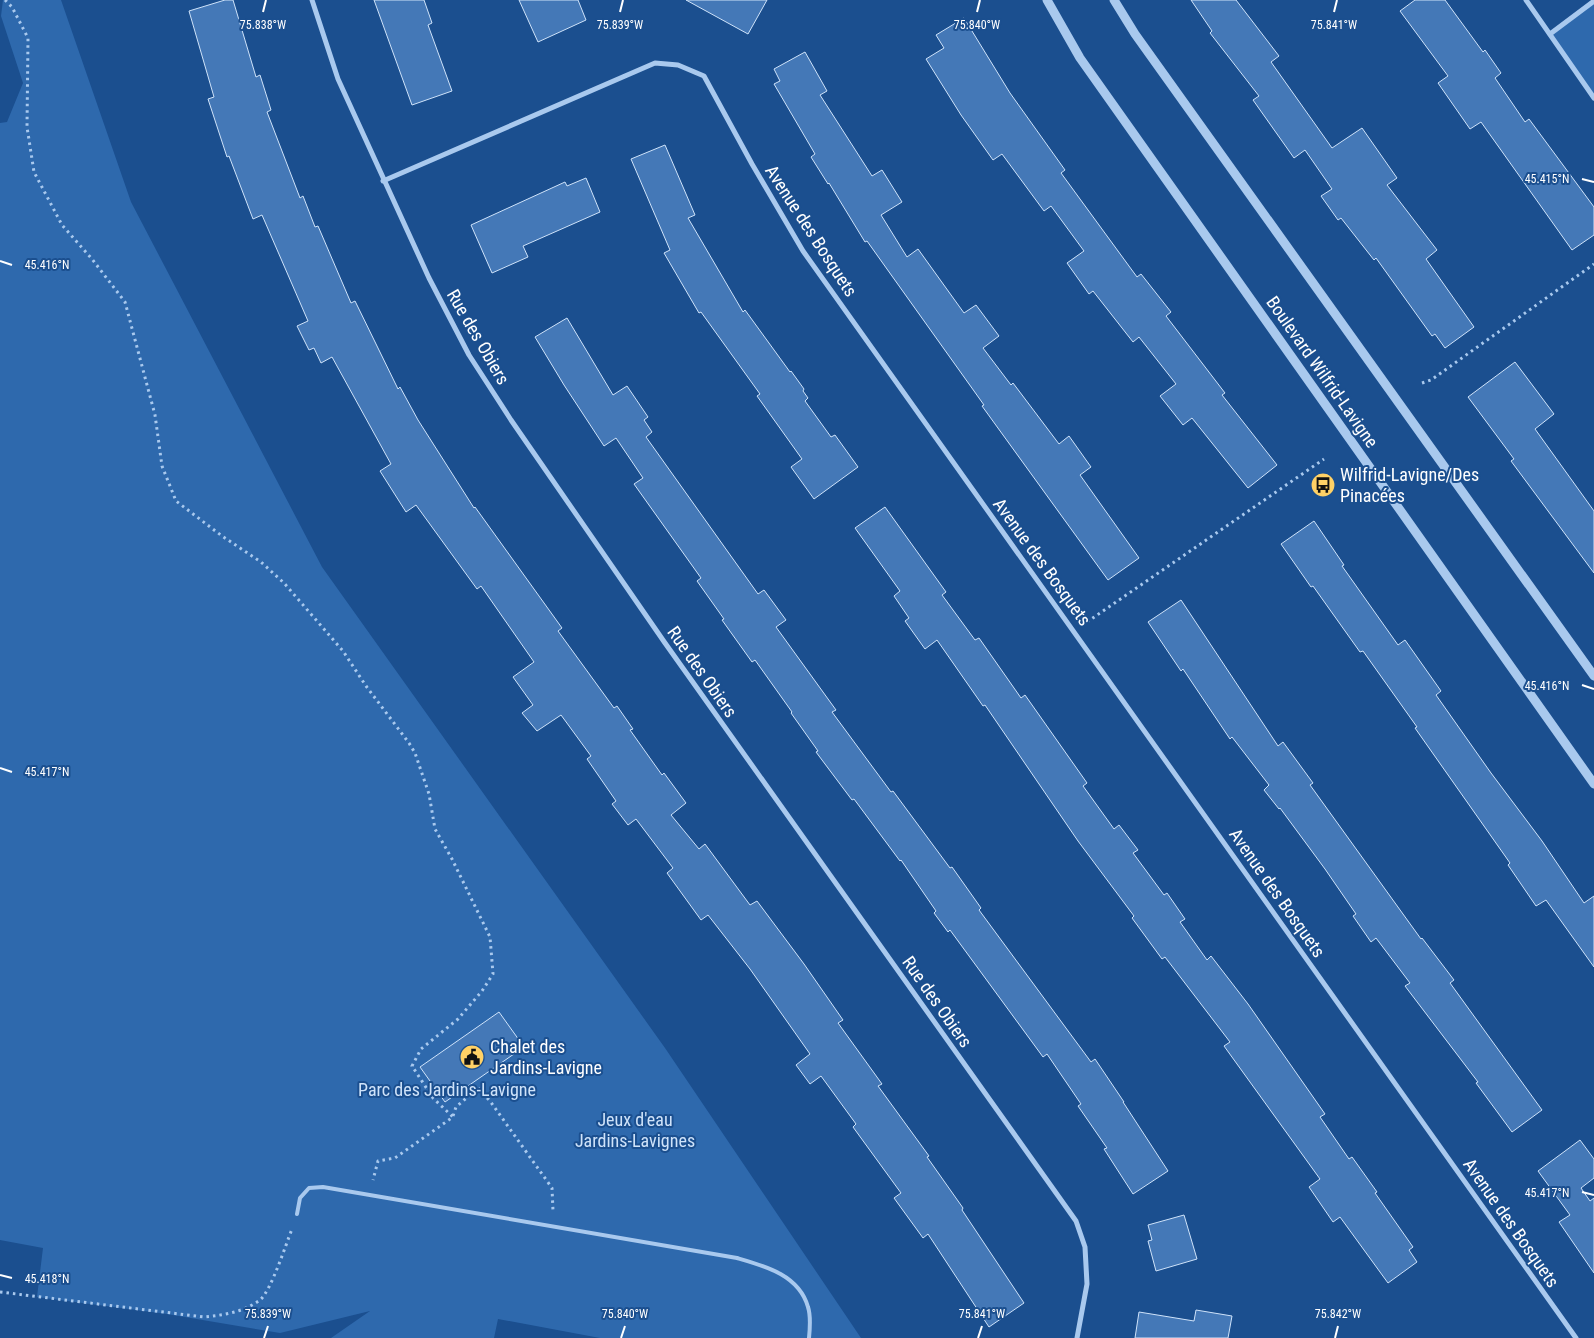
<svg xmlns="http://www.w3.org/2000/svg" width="1594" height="1338" font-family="'Roboto Condensed',sans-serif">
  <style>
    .green { fill: #2e69ad }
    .building { fill: #4478b7; stroke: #cfe3fa }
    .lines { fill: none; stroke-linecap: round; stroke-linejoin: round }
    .path { stroke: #a9c9ee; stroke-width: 3; stroke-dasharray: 2.5 4; stroke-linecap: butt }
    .service { stroke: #a9c9ee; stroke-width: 4 }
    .minor { stroke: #a9c9ee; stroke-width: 5 }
    .tertiary { stroke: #a9c9ee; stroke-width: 9 }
    .ticks { fill: none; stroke: #fff; stroke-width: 2 }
    .labels { text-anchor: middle; stroke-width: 4; stroke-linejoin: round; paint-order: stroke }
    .street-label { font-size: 18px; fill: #fff; stroke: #1b4f8f }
    .poi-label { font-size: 18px; fill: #fff; stroke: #1b4f8f; text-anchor: start }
    .park-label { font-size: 18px; fill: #cfe3fa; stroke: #1b4f8f }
    .ticks-label { font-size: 12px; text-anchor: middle; fill: #fff; stroke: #1b4f8f; stroke-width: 4; stroke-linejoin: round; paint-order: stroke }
  </style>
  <rect width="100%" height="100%" fill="#1b4f8f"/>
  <g class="green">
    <path d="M 3,0 L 61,0 L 131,202 L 322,567 L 665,1048 L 861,1338 L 600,1338 L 498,1319 L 494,1338 L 331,1338 L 370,1311 L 280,1333 L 167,1314 L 37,1297 L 43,1248 L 0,1240 L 0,123 L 7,122 L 23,83 L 1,16 Z"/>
    <path d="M 1594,1 L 1594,98 L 1550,34 Z"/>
  </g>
  <g class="building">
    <path d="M 225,0 L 233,0 L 256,77 L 260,75 L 271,110 L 267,112 L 300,198 L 303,196 L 315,227 L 318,226 L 351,303 L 355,301 L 398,389 L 400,387 L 418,420 L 474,508 L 475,507 L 562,628 L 558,631 L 614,708 L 617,706 L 633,729 L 630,730 L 662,775 L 664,773 L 686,803 L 671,815 L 699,849 L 705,844 L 750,905 L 757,901 L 804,964 L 843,1020 L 838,1023 L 882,1084 L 878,1086 L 929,1156 L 927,1157 L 963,1208 L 962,1210 L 1024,1303 L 989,1327 L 928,1234 L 923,1238 L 894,1198 L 901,1193 L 853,1127 L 856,1124 L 821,1076 L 810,1084 L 796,1065 L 810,1054 L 750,969 L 708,915 L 701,920 L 667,873 L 673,868 L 636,819 L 628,825 L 612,804 L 616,801 L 587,759 L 591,756 L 561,715 L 537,731 L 522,713 L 533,705 L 513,677 L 534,662 L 481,586 L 477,589 L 416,505 L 406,512 L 380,471 L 391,464 L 332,357 L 321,363 L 314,348 L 309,350 L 297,326 L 308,321 L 262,215 L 253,219 L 229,156 L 227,157 L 208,99 L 214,97 L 189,11 Z"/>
    <path d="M 374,0 L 424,0 L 432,23 L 428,25 L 452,91 L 412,105 Z"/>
    <path d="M 519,0 L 578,0 L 586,20 L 538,42 Z"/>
    <path d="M 686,0 L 767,0 L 748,34 Z"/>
    <path d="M 1191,0 L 1236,0 L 1279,56 L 1271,62 L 1332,148 L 1362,128 L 1397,178 L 1387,185 L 1437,250 L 1426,259 L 1474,327 L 1445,348 L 1435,334 L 1432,336 L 1376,258 L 1374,260 L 1341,218 L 1338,220 L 1321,196 L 1332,189 L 1305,150 L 1294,158 L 1253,100 L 1259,96 L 1210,33 L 1212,31 Z"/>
    <path d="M 1415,0 L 1445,0 L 1483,52 L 1485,50 L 1501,73 L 1495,78 L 1525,122 L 1529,119 L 1594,207 L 1594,235 L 1572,250 L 1481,122 L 1470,129 L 1438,83 L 1448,76 L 1400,11 Z"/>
    <path d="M 964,18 L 1010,93 L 1065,170 L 1061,173 L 1137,277 L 1141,274 L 1171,312 L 1166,316 L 1225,393 L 1222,395 L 1277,465 L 1248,488 L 1192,418 L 1183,425 L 1160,396 L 1176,384 L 1139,337 L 1133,342 L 1093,291 L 1089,294 L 1067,263 L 1084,251 L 1051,206 L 1044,211 L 1002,154 L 993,160 L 961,115 L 926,59 L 944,48 L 936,35 Z"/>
    <path d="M 805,52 L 827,91 L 820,95 L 872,176 L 882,170 L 902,202 L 881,215 L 907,257 L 918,249 L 964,313 L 976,305 L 999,336 L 983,348 L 1011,385 L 1013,383 L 1059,444 L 1069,436 L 1091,467 L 1080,475 L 1139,558 L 1108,580 L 982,406 L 984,405 L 867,241 L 865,242 L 829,183 L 828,184 L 811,157 L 815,154 L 774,84 L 780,81 L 774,69 Z"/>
    <path d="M 665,145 L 695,215 L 688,218 L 743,312 L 745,310 L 790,372 L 791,371 L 804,389 L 803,391 L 808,398 L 805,401 L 831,437 L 835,435 L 858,467 L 814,499 L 791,467 L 802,459 L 757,396 L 760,394 L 701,312 L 699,313 L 664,253 L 670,250 L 631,159 Z"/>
    <path d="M 586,178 L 600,212 L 523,246 L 528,257 L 492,273 L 471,225 L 565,182 L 567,186 Z"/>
    <path d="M 567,318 L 613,395 L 627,386 L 648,417 L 644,420 L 652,432 L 646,437 L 758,594 L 764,590 L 786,620 L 776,627 L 836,710 L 832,712 L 891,792 L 893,791 L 950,868 L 952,867 L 981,908 L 979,910 L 1091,1062 L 1095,1059 L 1124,1102 L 1123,1102 L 1168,1171 L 1133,1194 L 1104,1149 L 1107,1148 L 1078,1106 L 1081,1104 L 1047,1054 L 1043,1057 L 950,930 L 948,932 L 934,913 L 936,911 L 901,860 L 900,861 L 854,799 L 852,800 L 816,752 L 818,751 L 791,713 L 792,712 L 755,660 L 752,662 L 722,620 L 724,619 L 697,581 L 701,578 L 634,484 L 643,478 L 616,438 L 604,446 L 564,385 L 535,337 Z"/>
    <path d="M 1515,362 L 1554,414 L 1535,429 L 1594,511 L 1594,573 L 1511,461 L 1514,459 L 1468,397 Z"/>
    <path d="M 885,507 L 946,592 L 942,595 L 975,640 L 979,638 L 1021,698 L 1025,695 L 1087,783 L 1083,786 L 1114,829 L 1119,825 L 1138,850 L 1133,853 L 1164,895 L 1167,893 L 1185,919 L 1180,922 L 1207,960 L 1211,956 L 1248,1004 L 1325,1114 L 1320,1117 L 1349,1159 L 1352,1157 L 1377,1192 L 1375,1193 L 1413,1247 L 1409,1250 L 1417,1262 L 1388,1283 L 1340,1217 L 1333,1222 L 1309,1187 L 1320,1179 L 1224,1046 L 1230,1042 L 1165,957 L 1162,959 L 1132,918 L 1134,916 L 1078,841 L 985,705 L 983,706 L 937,640 L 925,649 L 905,621 L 909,618 L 894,596 L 900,591 L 855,528 Z"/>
    <path d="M 1314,521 L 1344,565 L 1342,566 L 1398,645 L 1405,640 L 1441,691 L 1436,695 L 1491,773 L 1542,841 L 1584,903 L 1594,896 L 1594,967 L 1546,900 L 1536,906 L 1508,865 L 1510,863 L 1415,728 L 1417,727 L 1363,651 L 1360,652 L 1313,586 L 1311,587 L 1281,544 Z"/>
    <path d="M 1181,600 L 1278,746 L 1283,742 L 1313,783 L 1310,785 L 1421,939 L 1422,938 L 1454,980 L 1450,983 L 1542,1110 L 1512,1132 L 1476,1083 L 1478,1082 L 1405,986 L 1410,983 L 1376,938 L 1371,942 L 1353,916 L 1356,914 L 1325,869 L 1280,808 L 1279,809 L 1264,790 L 1269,785 L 1232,737 L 1230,739 L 1183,669 L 1181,671 L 1148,622 Z"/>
    <path d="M 499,1012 L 524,1047 L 445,1102 L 420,1067 Z"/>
    <path d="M 1580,1140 L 1594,1159 L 1594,1178 L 1581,1188 L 1590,1201 L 1594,1198 L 1594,1273 L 1559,1222 L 1570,1215 L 1538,1171 Z"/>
    <path d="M 1184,1215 L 1197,1259 L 1156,1271 L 1148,1241 L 1152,1240 L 1148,1225 Z"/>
    <path d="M 1196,1310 L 1232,1316 L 1228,1338 L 1135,1338 L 1139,1312 L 1194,1321 Z"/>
  </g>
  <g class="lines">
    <g class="path">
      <path d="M 5,0 L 12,7 L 28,38 L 27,127 L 34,172 L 62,225 L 92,259 L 125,302 L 155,415 L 162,466 L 176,501 L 222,536 L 261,562 L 284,583 L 343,651 L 366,686 L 409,743 L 415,753 L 429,794 L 435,829 L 452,859 L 490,937 L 493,974 L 482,991 L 458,1019 L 421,1049 L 412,1066 L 433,1098 L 453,1117 L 395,1158 L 378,1161 L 373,1180"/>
      <path d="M 1422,383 L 1431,380 L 1594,264"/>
      <path d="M 1087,622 L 1324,459"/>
      <path d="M 453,1116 L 456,1107 L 478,1088 L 490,1101 L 552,1188 L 553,1211"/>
      <path d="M 0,1292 L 204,1317 C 224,1315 244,1312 260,1300 C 271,1291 286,1244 292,1229"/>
    </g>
    <path class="service" d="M 297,1214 L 300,1198 L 309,1188 L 323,1187 L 737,1258 C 765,1266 799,1275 808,1307 C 811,1316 810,1328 809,1338"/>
    <g class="minor">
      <path d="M 312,0 L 338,79 L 429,278 L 469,355 L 511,420 L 665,643 L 1076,1221 L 1085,1247 L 1087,1284 L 1077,1338"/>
      <path d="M 1526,0 L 1594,98"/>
      <path d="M 1550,34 L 1594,1"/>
      <path d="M 383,181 L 655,63 L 678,65 L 704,76 L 752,164 L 803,251 L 1576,1338"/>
    </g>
    <g class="tertiary">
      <path d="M 1047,0 L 1080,58 L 1594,784"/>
      <path d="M 1114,0 L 1135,34 L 1594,676"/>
    </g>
  </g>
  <path class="ticks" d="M 263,12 L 266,0M 620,12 L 623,0M 977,12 L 980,0M 1334,12 L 1337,0M 1582,179 L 1594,182M 0,261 L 12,265M 1582,685 L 1594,689M 0,768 L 12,772M 1582,1192 L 1594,1195M 0,1275 L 12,1278M 264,1338 L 268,1326M 621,1338 L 625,1326M 978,1338 L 982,1326M 1335,1338 L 1338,1326"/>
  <defs>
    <symbol id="bus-disc" viewBox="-11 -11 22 22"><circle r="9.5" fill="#ffd166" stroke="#1b4f8f"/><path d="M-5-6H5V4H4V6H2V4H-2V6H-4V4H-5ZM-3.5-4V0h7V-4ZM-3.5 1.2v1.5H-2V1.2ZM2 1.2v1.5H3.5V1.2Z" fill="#111"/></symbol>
    <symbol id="civic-disc" viewBox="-11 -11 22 22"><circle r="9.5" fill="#ffd166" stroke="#1b4f8f"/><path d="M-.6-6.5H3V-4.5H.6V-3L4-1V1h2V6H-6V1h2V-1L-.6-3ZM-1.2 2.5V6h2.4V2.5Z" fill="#111"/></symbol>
  </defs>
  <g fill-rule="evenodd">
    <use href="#bus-disc" x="1309" y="471" width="28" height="28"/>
    <use href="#civic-disc" x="458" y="1043" width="28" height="28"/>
  </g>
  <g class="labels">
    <g class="street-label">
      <text transform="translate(811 231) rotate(57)" y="6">Avenue des Bosquets</text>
      <text transform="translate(478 337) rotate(60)" y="6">Rue des Obiers</text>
      <text transform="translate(1322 372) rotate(55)" y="6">Boulevard Wilfrid-Lavigne</text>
      <text transform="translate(1042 562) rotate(54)" y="6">Avenue des Bosquets</text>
      <text transform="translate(702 672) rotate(55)" y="6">Rue des Obiers</text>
      <text transform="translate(1277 893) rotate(55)" y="6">Avenue des Bosquets</text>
      <text transform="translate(937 1002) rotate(55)" y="6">Rue des Obiers</text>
      <text transform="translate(1511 1223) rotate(55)" y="6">Avenue des Bosquets</text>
    </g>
    <g class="poi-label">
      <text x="1340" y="481">Wilfrid-Lavigne/Des<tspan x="1340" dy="21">Pinacées</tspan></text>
      <text x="490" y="1053">Chalet des<tspan x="490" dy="21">Jardins-Lavigne</tspan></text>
    </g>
    <g class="park-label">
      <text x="447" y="1096">Parc des Jardins-Lavigne</text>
      <text x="635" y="1126">Jeux d'eau<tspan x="635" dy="21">Jardins-Lavignes</tspan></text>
    </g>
  </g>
  <g class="ticks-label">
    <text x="263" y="29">75.838°W</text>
    <text x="620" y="29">75.839°W</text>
    <text x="977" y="29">75.840°W</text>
    <text x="1334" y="29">75.841°W</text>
    <text x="1547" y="183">45.415°N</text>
    <text x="47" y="269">45.416°N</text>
    <text x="1547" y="690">45.416°N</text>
    <text x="47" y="776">45.417°N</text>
    <text x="1547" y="1197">45.417°N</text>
    <text x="47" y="1283">45.418°N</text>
    <text x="268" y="1318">75.839°W</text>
    <text x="625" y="1318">75.840°W</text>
    <text x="982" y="1318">75.841°W</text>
    <text x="1338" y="1318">75.842°W</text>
  </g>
</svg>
